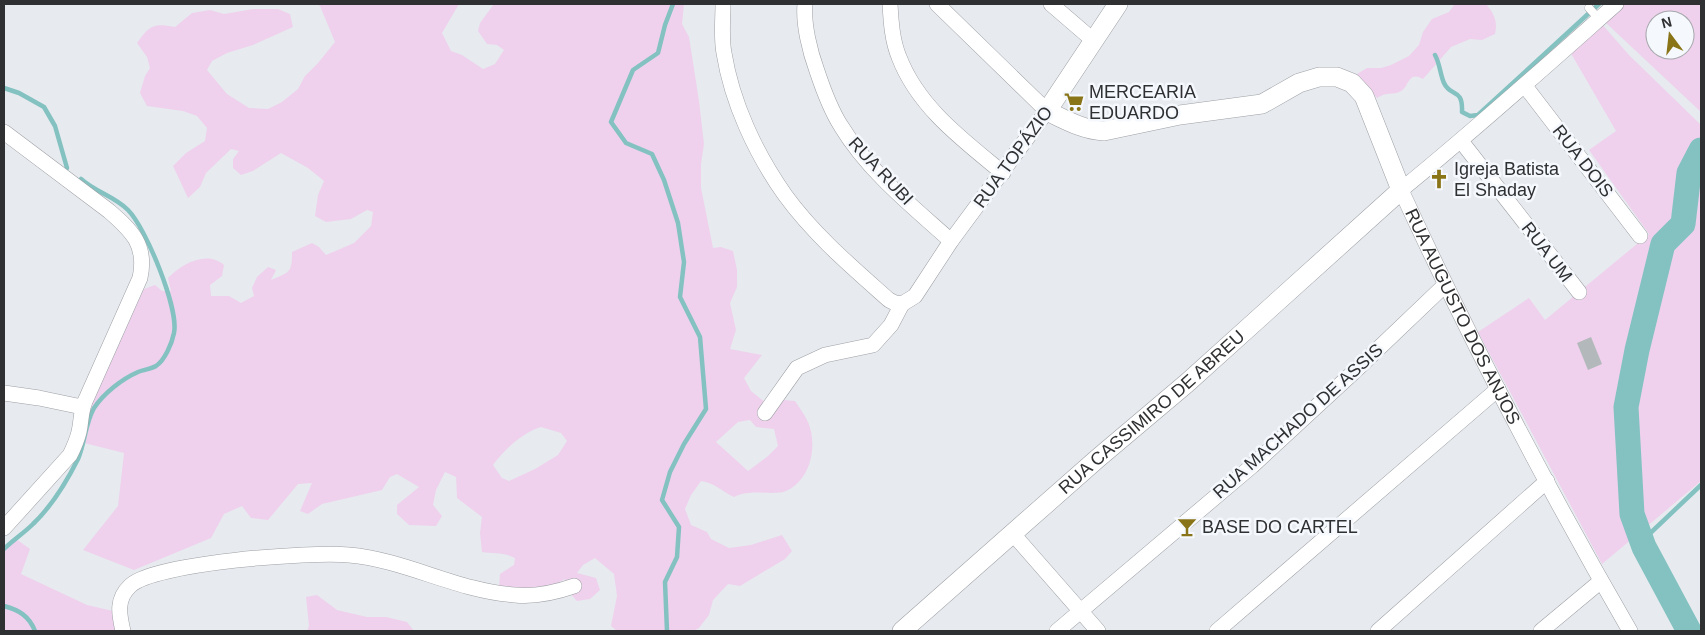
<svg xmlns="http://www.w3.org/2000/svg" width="1705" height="635" font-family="Arial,sans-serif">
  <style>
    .green { fill: #efd1ed; fill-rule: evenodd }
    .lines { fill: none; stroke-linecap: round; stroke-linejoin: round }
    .stream { stroke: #83c2c1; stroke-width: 4.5 }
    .river { stroke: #83c2c1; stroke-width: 25 }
    .building { fill: #b3b9bb }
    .service-casing { stroke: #9da0a4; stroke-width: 9 }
    .minor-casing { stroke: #9da0a4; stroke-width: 16 }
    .tertiary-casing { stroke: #9da0a4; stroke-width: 20 }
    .service { stroke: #fff; stroke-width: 8 }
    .minor { stroke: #fff; stroke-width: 15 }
    .tertiary { stroke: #fff; stroke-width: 19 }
    .labels { text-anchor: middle; stroke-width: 5; stroke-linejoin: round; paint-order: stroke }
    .poi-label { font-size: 18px; fill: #2f3032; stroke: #f5f8fd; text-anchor: start }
    .street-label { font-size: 18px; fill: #2f3032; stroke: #f5f8fd }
  </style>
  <rect width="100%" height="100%" fill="#e7eaef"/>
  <g class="green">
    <path d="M 317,4 L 459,4 L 442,33 L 451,51 L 462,55 L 483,69 L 495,64 L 504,50 L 497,45 L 487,44 L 478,31 L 480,23 L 494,4 L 684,4 L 682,24 L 689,37 L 699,101 L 704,144 L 701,164 L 701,188 L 713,248 L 721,247 L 733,251 L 737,270 L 737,287 L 730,303 L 736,330 L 730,349 L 762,355 L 744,378 L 751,391 L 766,403 L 784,400 L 795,401 C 799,407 804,414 807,420 C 818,442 812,476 790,489 C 779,496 761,491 749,493 C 744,493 738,495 734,497 C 721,491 715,483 701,481 L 691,495 L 685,509 L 691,525 L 707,532 L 711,539 L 729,548 L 751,545 L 782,535 L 792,551 L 785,559 L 740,586 L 728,584 L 713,600 L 709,615 L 699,628 L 694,631 L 617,631 L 611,626 L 617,596 L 614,574 L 595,558 L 583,565 L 577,573 L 596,578 L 600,590 L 590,599 L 577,601 L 567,590 L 565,579 L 558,583 L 547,594 L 525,604 L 521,590 L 499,587 L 500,574 L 514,565 L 515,558 C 504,552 493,554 482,552 L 480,533 L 482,517 L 457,498 L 456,477 L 445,472 L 436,490 L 433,505 L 442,516 L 436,526 L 409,525 L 397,514 L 397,505 L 419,487 L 397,474 L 390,477 L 382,490 L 322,504 L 308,514 L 300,511 L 312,483 L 298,484 L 268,520 L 251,518 L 242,506 L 224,514 L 211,538 L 134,570 L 83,550 L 118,506 L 124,453 L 84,443 L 89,419 L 89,407 L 144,289 L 155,285 L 162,291 L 171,291 L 168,278 C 182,264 206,250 224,265 L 222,276 L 210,285 L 211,296 L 229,296 L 241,303 L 254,296 L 252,288 L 257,277 L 268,267 L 276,270 L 271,280 C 289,272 292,274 292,252 L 312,243 L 319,247 L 326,255 L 354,243 L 371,226 L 373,212 L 367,210 L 351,219 L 326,222 L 315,216 L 318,195 L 324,181 L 308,168 L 281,153 L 253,171 L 241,175 L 233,168 L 233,159 L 239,151 L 231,149 L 206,173 L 200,187 L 188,198 L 173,166 L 186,153 L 205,141 L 207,128 L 197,116 L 183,111 L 147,106 L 140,93 L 145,76 L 150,68 L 147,57 L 137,43 C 150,25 153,23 175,27 L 192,13 L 210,10 L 224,14 L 253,9 L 278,9 L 290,14 L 293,27 L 253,45 L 227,53 L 212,61 L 207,70 L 227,94 L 249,108 L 268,109 L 282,102 L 298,89 L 305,76 L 318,63 L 335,42 L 320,6 ZM 750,420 L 756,427 L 774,429 L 778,446 L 768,456 L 748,471 L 716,442 L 738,422 ZM 541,427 L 561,433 L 567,441 L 558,455 L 535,469 L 509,481 L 502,478 L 493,465 C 505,449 522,433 541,427 Z"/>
    <path d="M 1455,4 L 1486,4 C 1494,13 1498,22 1495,34 L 1482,40 L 1470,39 L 1451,47 L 1423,79 C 1408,70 1409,87 1401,91 C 1393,96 1387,91 1377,98 L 1357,74 L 1367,68 L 1381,68 L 1391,65 L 1409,56 L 1419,45 L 1423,32 L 1432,19 L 1449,12 Z"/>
    <path d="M 1623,4 L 1701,4 L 1701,112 L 1604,21 ZM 1655,20 L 1685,20 L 1685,50 L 1655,50 Z"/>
    <path d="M 1601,23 L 1629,55 L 1701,125 L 1701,481 L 1602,564 L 1478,332 L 1529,298 L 1545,320 L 1649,234 L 1589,150 L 1616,131 L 1569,50 Z"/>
    <path d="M 16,539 L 30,549 L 21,574 L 87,605 L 113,611 L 117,631 L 4,631 L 4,549 Z"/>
    <path d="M 317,595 L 337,610 L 367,617 L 386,617 L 407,622 L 414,631 L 307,631 L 309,626 L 306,597 Z"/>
  </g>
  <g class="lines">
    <g class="stream">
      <path d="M 1435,55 C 1440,64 1440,74 1444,83 C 1451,98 1463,87 1462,112 L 1470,116 L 1478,115 L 1599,4"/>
      <path d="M 4,88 L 19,93 L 44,107 L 55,126 L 67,168"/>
      <path d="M 1642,541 L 1701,485"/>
      <path d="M 4,549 C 13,540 24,533 33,524 C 52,506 66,483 78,459 C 85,443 85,424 94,408 C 104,393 122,379 138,372 C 143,370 151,369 156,366 C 165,360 172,343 174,333 C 179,309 146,228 128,210 C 114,196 95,192 81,179"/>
      <path d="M 4,606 C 19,610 29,616 35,631"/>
      <path d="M 667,631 L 665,582 L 677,557 L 679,527 L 662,500 L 670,472 L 684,444 L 706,409 L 700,337 L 680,297 L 684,262 L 678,223 L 664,180 L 652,154 L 626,143 L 611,122 L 633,70 L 658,53 L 665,25 L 673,4"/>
    </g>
    <path class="river" d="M 1689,631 L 1644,547 L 1632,514 L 1626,407 L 1637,350 L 1663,244 L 1683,224 L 1689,173 L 1701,150"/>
  </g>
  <path class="building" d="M 1591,337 L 1602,364 L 1588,370 L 1577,343 Z"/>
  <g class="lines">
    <defs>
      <path id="service" d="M 1589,8 L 1599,19"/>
      <g id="minor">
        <path d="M 723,4 C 723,20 721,38 724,53 C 732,103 756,154 785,195 C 814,235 853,268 889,300 L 895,303 L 902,304 L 915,296 L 951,241 L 1047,111 L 937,4"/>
        <path d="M 805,4 C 803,24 810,52 817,71 C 823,89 830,109 841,126 C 869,172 912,206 951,241"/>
        <path d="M 890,4 C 891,21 892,40 899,57 C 918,107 963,140 1003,173"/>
        <path d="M 1051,4 L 1094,41"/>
        <path id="s1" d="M 1616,4 C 1545,67 1475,130 1401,190 C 1470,340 1547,488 1630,631"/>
        <path d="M 1525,86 L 1640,236"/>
        <path d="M 4,132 L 109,211 C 132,231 147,245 140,278 L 87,397 C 80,410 82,419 79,432 C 77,440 74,447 70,455 L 4,528"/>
        <path d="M 1461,141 L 1579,292"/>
        <path d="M 4,393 L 39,398 L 82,407"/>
        <path d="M 765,413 L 797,368 L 825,355 L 873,345 L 891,325 L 902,304"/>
        <path d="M 1013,534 L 1098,631"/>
        <path d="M 123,631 C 119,614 116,599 130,586 C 152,563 313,551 349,555 C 406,560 457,591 515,595 C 535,597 554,593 574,586"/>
        <path d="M 1057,631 L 1252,466 L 1357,369 L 1445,285"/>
        <path d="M 1217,631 L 1498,389"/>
        <path d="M 1378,631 L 1547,481"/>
        <path d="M 1541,631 L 1601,581"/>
      </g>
      <g id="tertiary">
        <path id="s2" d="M 902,631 L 1097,459 L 1187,383 L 1401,190 L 1364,96 L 1352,83 L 1337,77 L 1319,77 L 1299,83 L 1262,104 L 1180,115 L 1104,131 C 1083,130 1066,120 1047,111 L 1118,4"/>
      </g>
    </defs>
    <use href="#service" class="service-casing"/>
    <use href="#minor" class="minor-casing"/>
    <use href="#tertiary" class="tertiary-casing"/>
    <use href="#service" class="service"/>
    <use href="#minor" class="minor"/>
    <use href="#tertiary" class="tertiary"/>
  </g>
  <defs>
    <symbol id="supermarket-bare" viewBox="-9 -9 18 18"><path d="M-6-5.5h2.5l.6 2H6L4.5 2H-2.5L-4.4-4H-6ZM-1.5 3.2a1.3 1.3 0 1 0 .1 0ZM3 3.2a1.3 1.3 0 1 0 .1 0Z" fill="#897417" stroke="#f5f8fd" stroke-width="2.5" paint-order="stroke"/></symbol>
    <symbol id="church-bare" viewBox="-9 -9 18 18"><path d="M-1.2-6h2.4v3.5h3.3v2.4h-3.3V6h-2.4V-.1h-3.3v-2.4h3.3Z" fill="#897417" stroke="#f5f8fd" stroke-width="2.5" paint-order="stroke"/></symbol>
    <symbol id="bar-bare" viewBox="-9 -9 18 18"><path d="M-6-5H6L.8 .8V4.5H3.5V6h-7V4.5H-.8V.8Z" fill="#897417" stroke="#f5f8fd" stroke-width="2.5" paint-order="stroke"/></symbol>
  </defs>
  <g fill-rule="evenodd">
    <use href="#supermarket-bare" x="1060" y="88" width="28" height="28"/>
    <use href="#church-bare" x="1425" y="165" width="28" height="28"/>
    <use href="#bar-bare" x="1173" y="513" width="28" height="28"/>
  </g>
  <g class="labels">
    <g class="poi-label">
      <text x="1089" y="98">MERCEARIA<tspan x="1089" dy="21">EDUARDO</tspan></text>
      <text x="1454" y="175">Igreja Batista<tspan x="1454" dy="21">El Shaday</tspan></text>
      <text x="1202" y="533">BASE DO CARTEL</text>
    </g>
    <g class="street-label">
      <text transform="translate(1013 157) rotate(-54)" y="6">RUA TOPÁZIO</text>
      <text transform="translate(1583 161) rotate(52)" y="6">RUA DOIS</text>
      <text transform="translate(881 171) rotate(47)" y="6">RUA RUBI</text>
      <text transform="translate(1547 252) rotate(52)" y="6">RUA UM</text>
      <text dy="6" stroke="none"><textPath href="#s1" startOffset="425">RUA AUGUSTO DOS ANJOS</textPath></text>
      <text dy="6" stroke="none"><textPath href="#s2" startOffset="332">RUA CASSIMIRO DE ABREU</textPath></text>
      <text transform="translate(1298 421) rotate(-42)" y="6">RUA MACHADO DE ASSIS</text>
    </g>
  </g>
  <rect width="1705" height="635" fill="none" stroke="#2f3032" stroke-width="10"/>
  <g transform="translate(1670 35) rotate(345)"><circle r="24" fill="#f5f8fd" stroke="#a6a8ac"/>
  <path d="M0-4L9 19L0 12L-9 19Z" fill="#897417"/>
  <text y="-8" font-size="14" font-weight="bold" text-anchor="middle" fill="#2f3032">N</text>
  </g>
</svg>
